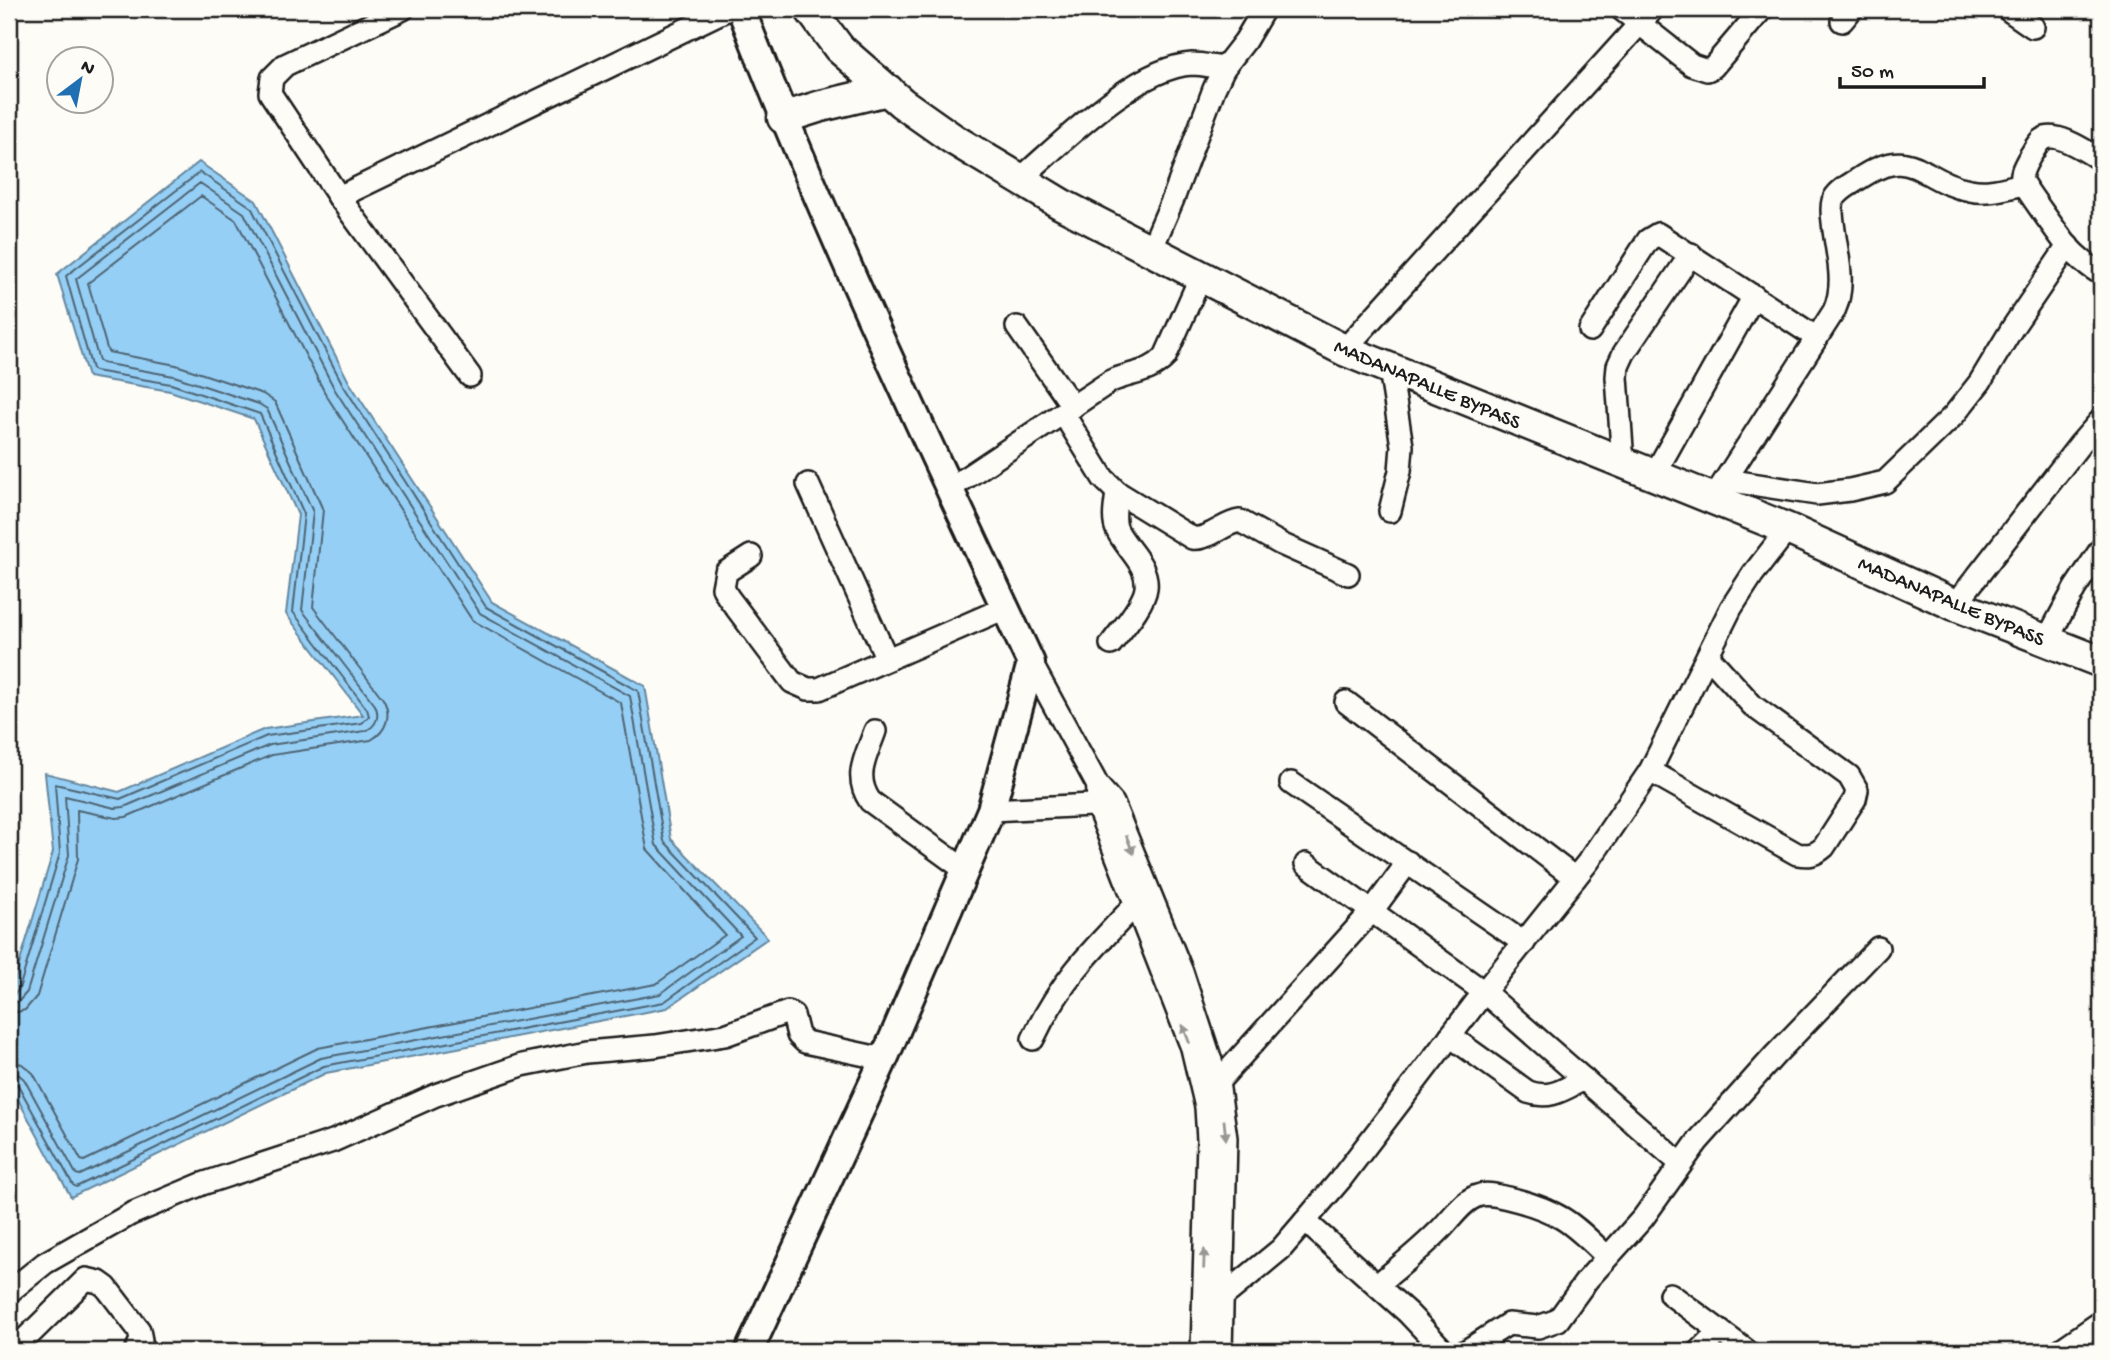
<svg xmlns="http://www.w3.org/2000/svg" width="2110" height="1360" font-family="'Gochi Hand',sans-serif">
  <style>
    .water { fill: #96cff5; stroke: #65879e; stroke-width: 2 }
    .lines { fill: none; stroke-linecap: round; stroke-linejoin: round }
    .shore { stroke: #4d6473; stroke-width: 2 }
    .minor-casing { stroke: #1c1c1c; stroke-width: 26 }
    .major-casing { stroke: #1c1c1c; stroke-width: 32 }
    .highway-casing { stroke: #1c1c1c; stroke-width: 35 }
    .minor { stroke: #fdfcf7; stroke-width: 21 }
    .major { stroke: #fdfcf7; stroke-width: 26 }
    .highway { stroke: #fdfcf7; stroke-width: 30 }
    .oneway { fill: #989794 }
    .labels { text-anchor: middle; stroke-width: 6; stroke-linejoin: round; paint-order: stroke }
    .street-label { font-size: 21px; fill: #1c1c1c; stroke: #fdfcf7 }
  </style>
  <rect width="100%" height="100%" fill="#fdfcf7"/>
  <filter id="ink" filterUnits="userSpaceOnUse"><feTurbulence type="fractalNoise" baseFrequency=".0143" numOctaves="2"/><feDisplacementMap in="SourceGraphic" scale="14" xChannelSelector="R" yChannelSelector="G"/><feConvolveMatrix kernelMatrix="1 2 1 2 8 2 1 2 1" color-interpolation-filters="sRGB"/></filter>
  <g filter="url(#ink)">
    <path class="water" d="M 199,162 L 256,201 L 349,382 L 492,602 L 645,686 L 671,839 L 768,938 L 667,1008 L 326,1073 L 71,1197 L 9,1083 L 9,998 L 53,852 L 45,773 L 119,792 L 265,729 L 363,715 L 286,614 L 298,515 L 254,419 L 170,391 L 88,377 L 57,274 Z"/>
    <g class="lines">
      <g class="shore">
        <path d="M 9,995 L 15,994 L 19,989 L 60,853 L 55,784 L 120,799 L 267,736 L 362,723 L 369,716 L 367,709 L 293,612 L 304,514 L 260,414 L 171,384 L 95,371 L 92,369 L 66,276 L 200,172 L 251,207 L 343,385 L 486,607 L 638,691 L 664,841 L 755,937 L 664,1002 L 324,1066 L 76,1187 L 73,1185 L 18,1085 L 9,1081"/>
        <path d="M 9,1004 L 19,1001 L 27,992 L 69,855 L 65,796 L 115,808 L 124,807 L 270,745 L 365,731 C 377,726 380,716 375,705 L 302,610 L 313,512 L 267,409 L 259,404 L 174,376 L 102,363 L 99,361 L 76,279 L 200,183 L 244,213 L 335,390 L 480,613 L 630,696 L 656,845 L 741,936 L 660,994 L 321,1058 L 80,1175 L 76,1174 L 24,1079 L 18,1074 L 9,1072"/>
        <path d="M 9,1014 L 25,1010 L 37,996 L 78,859 L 77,810 L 116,818 L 126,817 L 272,755 L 371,740 C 387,731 392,715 383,699 L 313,607 L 323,510 L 275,402 L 263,394 L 176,365 L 108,352 L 88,283 L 201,196 L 236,220 L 326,395 L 472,620 L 621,703 L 647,849 L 725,935 L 656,984 L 318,1048 L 84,1161 L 81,1160 L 33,1073 L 22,1064 L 9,1061"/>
      </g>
      <defs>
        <g id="minor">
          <path d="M 403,9 L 285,65 L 272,78 L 270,93 L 339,197 L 470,376"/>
          <path d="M 1621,9 L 1692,65 L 1707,70 L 1713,67 L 1762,9"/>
          <path d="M 2007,9 L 2033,27"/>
          <path d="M 1842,21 L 1852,9"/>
          <path d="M 2101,160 C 2089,153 2057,131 2043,139 C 2037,142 2034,151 2030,156 C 2026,164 2020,172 2022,181 C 2024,187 2062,239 2068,247 C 2077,257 2090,267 2101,274"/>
          <path d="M 1020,179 C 1062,143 1136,67 1192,64 C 1203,64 1214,67 1224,68"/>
          <path d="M 339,197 L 728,9"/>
          <path d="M 1151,250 L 1173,199 L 1214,89 L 1224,68 L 1245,41 L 1264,9"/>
          <path d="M 1017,327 L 1073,407"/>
          <path d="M 1590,330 L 1648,240 L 1658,234 L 1817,338"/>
          <path d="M 1344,350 L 1653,9"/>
          <path d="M 1063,413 L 1103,478 L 1117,492 L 1192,538 C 1210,540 1223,523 1240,521 L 1281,544 L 1348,574"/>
          <path d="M 1623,463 L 1617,377 L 1618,366 L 1624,353 L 1691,254"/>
          <path d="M 1654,475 L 1754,296"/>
          <path d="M 1726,480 L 1817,494 L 1850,490 L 1885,482 L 1954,415 L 1980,382 L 2013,327 L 2068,246"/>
          <path d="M 808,484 L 887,659"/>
          <path d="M 949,489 L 1111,381 C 1131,372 1149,374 1165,357 L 1201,276"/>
          <path d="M 1713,499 L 1834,311 C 1847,282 1836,253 1833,222 C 1832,215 1831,208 1833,201 C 1837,191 1848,186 1857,180 C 1914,141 1918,181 1970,190 C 1988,194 2005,188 2023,184"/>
          <path d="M 1390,511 L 1400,471 L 1402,446 L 1390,369"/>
          <path d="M 751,556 L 726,572 L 723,588 L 728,597 L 792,682 L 808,689 L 819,689 L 1005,608"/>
          <path d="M 1955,605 L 2080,444 L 2101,420"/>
          <path d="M 2047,640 L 2075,588 L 2101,549"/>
          <path d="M 1111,644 C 1121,630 1144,605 1146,588 C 1149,565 1126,549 1117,530 C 1112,519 1116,503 1117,492"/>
          <path d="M 1031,663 L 1098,786 L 1113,803 L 1182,972 L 1218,1082 L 1226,1138 L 1221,1351"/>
          <path d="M 1346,702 L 1575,878"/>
          <path d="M 875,731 C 866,757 853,776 870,801 L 965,870"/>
          <path d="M 1650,771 L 1797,854 C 1809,856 1815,855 1824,847 L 1855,799 L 1857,790 L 1849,776 L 1753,706 L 1708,656"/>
          <path d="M 1291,783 L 1524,943"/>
          <path d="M 1098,786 L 1097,806 L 1192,1048 L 1206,1107 L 1208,1140 L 1202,1351"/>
          <path d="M 991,810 L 1112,804"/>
          <path d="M 1306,864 L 1484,992 L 1681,1164"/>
          <path d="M 1450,1036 L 1528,1092 C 1551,1100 1564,1089 1584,1079"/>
          <path d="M 1033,1039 C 1060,981 1092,950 1136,904"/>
          <path d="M 1218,1082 L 1372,911 L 1408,862"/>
          <path d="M 1305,1221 L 1408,1313 L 1444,1351"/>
          <path d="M 1377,1285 C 1398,1268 1419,1251 1438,1232 C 1450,1221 1461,1202 1477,1196 C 1487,1192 1498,1196 1508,1198 C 1558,1210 1572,1222 1607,1257"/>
          <path d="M 9,1292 L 45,1263 L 131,1214 L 202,1184 L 333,1141 L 436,1095 L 522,1065 L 587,1052 L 655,1046 L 725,1035 L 788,1012 L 793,1015 L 798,1035 L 805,1042 L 884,1059"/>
          <path d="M 1670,1294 L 1747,1351"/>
          <path d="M 1203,1313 L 1281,1249 L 1305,1221 L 1340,1180 L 1484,992 L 1588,862 L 1650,771 L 1731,608 L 1753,574 L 1788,529"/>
          <path d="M 13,1351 L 86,1279 L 99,1282 L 106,1287 L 139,1330 L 141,1340 L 136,1351"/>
          <path d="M 1466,1351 L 1508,1324 L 1538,1327 L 1558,1320 L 1587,1280 L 1643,1218 L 1698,1141 L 1775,1055 L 1878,948"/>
          <path d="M 1700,1351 L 1720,1331"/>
          <path d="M 2059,1351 L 2101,1322"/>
        </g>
        <path id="major" d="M 741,9 C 827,232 930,447 1031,663 L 991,810 L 884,1059 L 749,1351"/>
        <g id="highway">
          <path d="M 810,9 L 839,48 L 902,103 L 953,139 L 1061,204 L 1344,350 L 1788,529 L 1955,605 L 2101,662"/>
          <path d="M 783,118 L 821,106 L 888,90"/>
        </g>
      </defs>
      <use href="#minor" class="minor-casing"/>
      <use href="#major" class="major-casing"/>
      <use href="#highway" class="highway-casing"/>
      <use href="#minor" class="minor"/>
      <use href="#major" class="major"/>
      <use href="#highway" class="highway"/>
    </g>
    <defs><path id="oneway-solid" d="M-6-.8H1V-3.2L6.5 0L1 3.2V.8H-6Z" transform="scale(1.75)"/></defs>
    <g class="oneway">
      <use href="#oneway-solid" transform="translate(1130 845) rotate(68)"/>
      <use href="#oneway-solid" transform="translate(1186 1034) rotate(-111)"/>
      <use href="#oneway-solid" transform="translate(1225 1130) rotate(84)"/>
      <use href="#oneway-solid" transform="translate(1204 1259) rotate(-88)"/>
    </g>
  </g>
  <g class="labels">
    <g class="street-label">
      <text transform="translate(1428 383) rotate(23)" y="7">MADANAPALLE BYPASS</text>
      <text transform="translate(1952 600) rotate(23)" y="7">MADANAPALLE BYPASS</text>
    </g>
  </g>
  <rect width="2110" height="1360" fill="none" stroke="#fdfcf7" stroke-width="35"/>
  <rect x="18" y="18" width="2075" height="1325" fill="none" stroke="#1c1c1c" stroke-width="2.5" filter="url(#ink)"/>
  <g transform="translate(80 80) rotate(32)"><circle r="33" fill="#fdfcf7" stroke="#a3a29f" stroke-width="2"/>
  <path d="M0-5L12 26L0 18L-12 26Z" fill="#1f6fb2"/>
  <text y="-10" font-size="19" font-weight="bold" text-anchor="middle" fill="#1c1c1c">N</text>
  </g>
  <path d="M1840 77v10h144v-10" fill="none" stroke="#1c1c1c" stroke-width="3.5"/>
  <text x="1851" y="77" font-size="21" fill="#1c1c1c" stroke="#fdfcf7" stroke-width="5" paint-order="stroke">50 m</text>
</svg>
